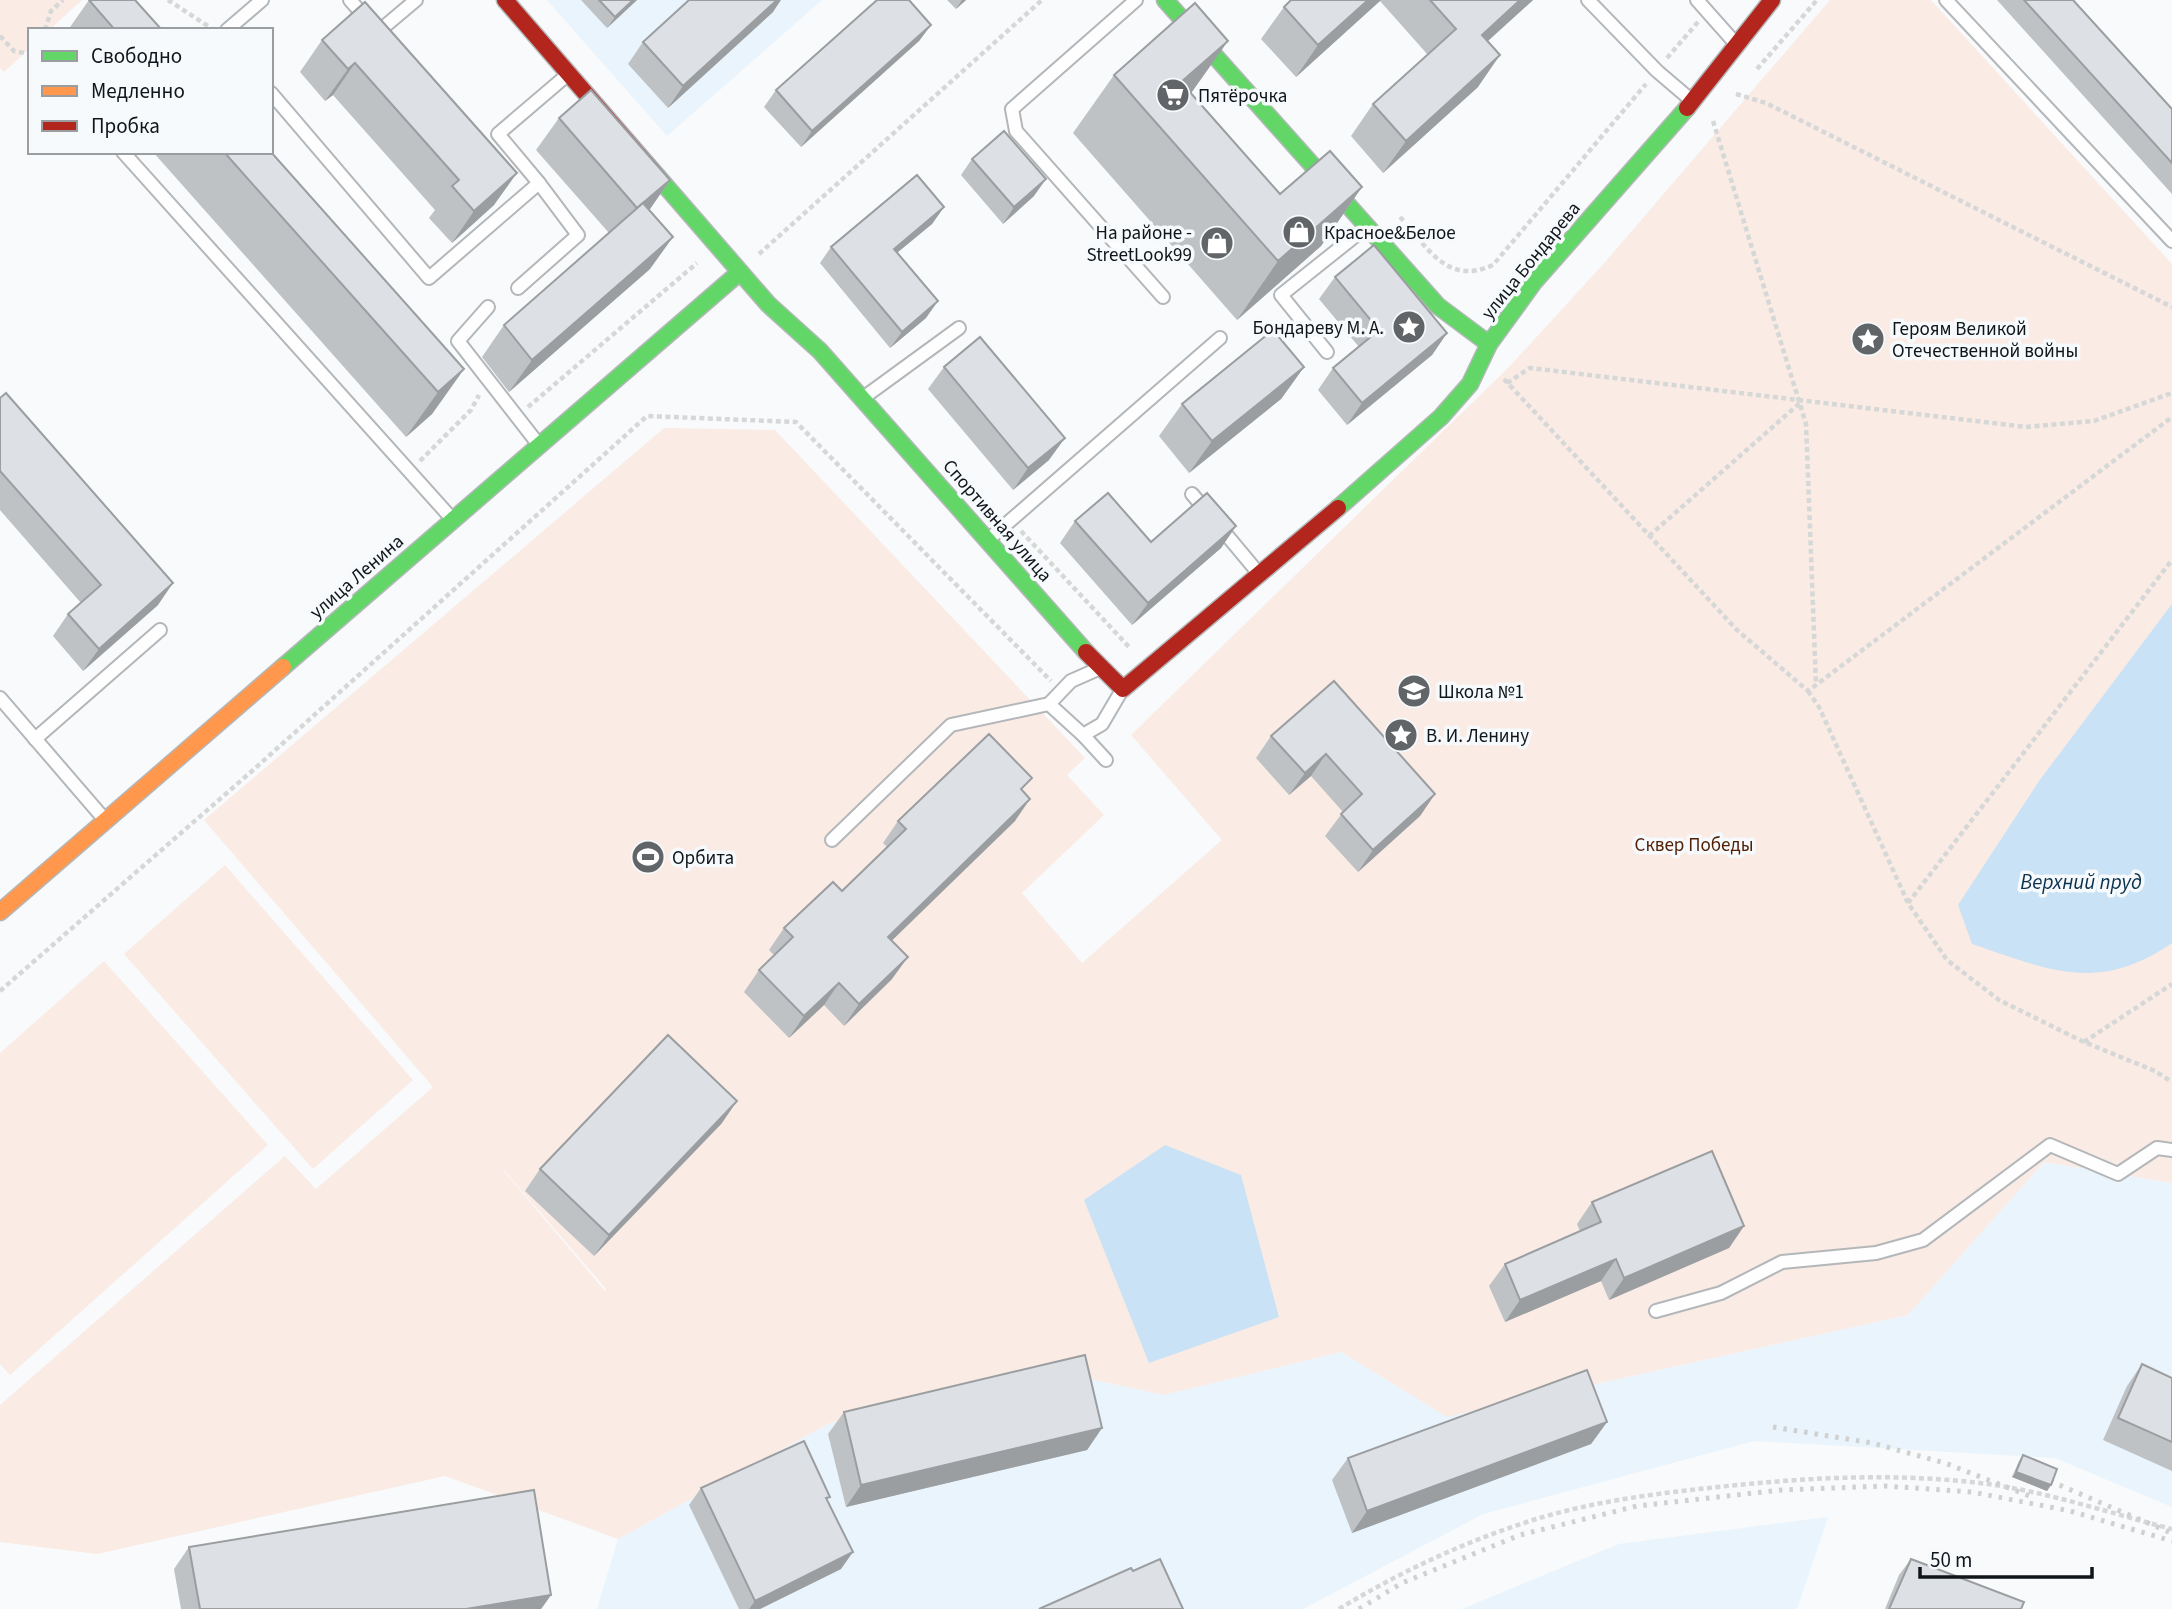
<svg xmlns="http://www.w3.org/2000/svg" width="2172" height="1609" font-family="'Source Sans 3',sans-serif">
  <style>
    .built { fill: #eaf4fc }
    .green { fill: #faebe5; fill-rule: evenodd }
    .water { fill: #cae2f5 }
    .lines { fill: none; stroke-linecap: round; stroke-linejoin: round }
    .lane-casing { stroke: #b4b7ba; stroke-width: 16 }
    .fast-casing { stroke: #b4b7ba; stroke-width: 19 }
    .slow-casing { stroke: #b4b7ba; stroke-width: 19 }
    .jam-casing { stroke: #b4b7ba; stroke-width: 19 }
    .path { stroke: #d6d7d7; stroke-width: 4.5; stroke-dasharray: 5 3.5; stroke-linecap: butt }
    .lane { stroke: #fefefe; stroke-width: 12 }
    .fast { stroke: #63d668; stroke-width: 16 }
    .slow { stroke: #ff974d; stroke-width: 16 }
    .jam { stroke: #b3261e; stroke-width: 16 }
    .rail { stroke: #cfd0d0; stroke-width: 5; stroke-dasharray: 3.5 7; stroke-linecap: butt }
    .wall { fill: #bec2c5 }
    .shaded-wall { fill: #9b9ea0 }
    .building { fill: #dde1e5; stroke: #9b9ea0; stroke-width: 2 }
    .labels { text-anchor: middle; stroke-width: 7; stroke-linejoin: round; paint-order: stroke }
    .poi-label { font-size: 19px; fill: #101519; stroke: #f7fafc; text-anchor: start }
    .street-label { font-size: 19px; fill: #101519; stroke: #f7fafc }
    .park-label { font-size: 19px; fill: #511f04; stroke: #f7fafc }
    .water-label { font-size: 21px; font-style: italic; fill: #0a324e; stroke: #f7fafc }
  </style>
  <rect width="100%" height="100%" fill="#f8fafb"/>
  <g class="built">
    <path d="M 547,0 L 822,0 L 667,136 Z"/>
    <path d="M 2044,1162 L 2172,1183 L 2172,1507 L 2055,1458 L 1754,1441 L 1483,1514 L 1303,1609 L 597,1609 L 618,1539 L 830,1423 L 1044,1369 L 1164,1395 L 1341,1352 L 1447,1417 L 1908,1315 Z"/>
    <path d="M 1828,1517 L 1797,1609 L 1462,1609 L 1619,1544 Z"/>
  </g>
  <g class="green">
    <path d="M 0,0 L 82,0 L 49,30 L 30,30 L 30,48 L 4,72 L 0,68 Z"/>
    <path d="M 1830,0 L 1931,0 L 2172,264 L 2172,1183 L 2044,1162 L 1908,1315 L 1447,1417 L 1341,1352 L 1164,1395 L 1044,1369 L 830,1423 L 618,1539 L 445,1476 L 97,1554 L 0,1542 L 0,1405 L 285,1156 L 316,1189 L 433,1087 L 204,820 L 664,428 L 775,430 L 1085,758 L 1067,775 L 1104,815 L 1022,893 L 1082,963 L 1222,840 L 1131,735 L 1510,366 L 1607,260 ZM 504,1170 L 606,1289 L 605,1291 L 504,1171 Z"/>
    <path d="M 225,865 L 413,1080 L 313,1169 L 124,954 Z"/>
    <path d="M 104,961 L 268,1145 L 10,1375 L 0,1364 L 0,1053 Z"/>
  </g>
  <g class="water">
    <path d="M 2172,604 L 2172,943 C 2098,994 2049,970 1972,944 L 1958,905 L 2039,781 Z"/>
    <path d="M 1165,1145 L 1241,1175 L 1279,1317 L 1149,1363 L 1084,1200 Z"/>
  </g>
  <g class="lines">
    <defs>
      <g id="lane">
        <path d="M 350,0 L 378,32 L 416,0"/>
        <path d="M 1136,0 L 1012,109 L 1016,131 L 1163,297"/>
        <path d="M 1588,0 L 1657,71 L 1691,100"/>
        <path d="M 1697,0 L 1736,44"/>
        <path d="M 1946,0 L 2172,241"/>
        <path d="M 227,30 L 262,0"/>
        <path d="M 271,93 L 429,278 L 539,183 L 498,134 L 566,76"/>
        <path d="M 123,152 L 453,520"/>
        <path d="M 518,288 L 578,235 L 539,183"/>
        <path d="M 488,307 L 458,341 L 539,445"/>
        <path d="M 1327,352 L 1281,295 L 1365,228"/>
        <path d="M 863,398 L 959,328"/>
        <path d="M 1192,494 L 1208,513"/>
        <path d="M 1220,527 L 1260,575"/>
        <path d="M 988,540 L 1220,338"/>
        <path d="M 1098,669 L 1071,681 L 1049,704 L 1083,735 L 1102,724 L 1122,690"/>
        <path d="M 0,698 L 105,820"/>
        <path d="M 1083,735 L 1106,760"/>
        <path d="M 35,739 L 160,630"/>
        <path d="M 832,840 L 951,725 L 1049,704"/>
        <path d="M 1656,1311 L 1721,1293 L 1782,1262 L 1876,1253 L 1923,1240 L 2050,1145 L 2118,1174 L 2157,1148 L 2172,1150"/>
      </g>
      <g id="fast">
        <path d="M 1165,0 L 1438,306 L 1489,344"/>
        <path d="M 657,176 L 768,304 L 820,351 L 1086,652"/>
        <path d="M 1338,508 L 1441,417 L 1470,384 L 1489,344 L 1534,282 L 1687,108"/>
        <path d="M 283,667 L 740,272"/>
      </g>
      <path id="slow" d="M 0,912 L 283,667"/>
      <g id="jam">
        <path d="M 505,0 L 657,176"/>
        <path d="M 1687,108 L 1772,0"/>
        <path d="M 1086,652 L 1123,689 L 1338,508"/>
      </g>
    </defs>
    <use href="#lane" class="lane-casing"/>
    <use href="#fast" class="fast-casing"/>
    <use href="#slow" class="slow-casing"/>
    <use href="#jam" class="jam-casing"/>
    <g class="path">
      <path d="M 168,0 L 211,28"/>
      <path d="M 45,30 L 51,11 L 63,0"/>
      <path d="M 0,36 L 14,51 L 30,54"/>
      <path d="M 1667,58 L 1698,22"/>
      <path d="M 1757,69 L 1817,0"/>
      <path d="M 1736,94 L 1766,103 L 2172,307"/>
      <path d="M 1713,121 L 1806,424 L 1816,685"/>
      <path d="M 1400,217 C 1428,248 1447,286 1493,265 L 1646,84"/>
      <path d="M 759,254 L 1042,0"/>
      <path d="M 1504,379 L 1737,630 L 1808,691 L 2172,417"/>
      <path d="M 1507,383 L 1530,368 L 2026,427 L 2094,421 L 2172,393"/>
      <path d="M 528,407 L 697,263"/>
      <path d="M 420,461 L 471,410 L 479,395"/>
      <path d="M 1021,531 L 1130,648"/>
      <path d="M 1649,536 L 1801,402"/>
      <path d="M 1808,691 L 1819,707 L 1908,903 L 1947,960 L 1999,1000 L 2084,1042 L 2155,1071 L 2172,1082"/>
      <path d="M 1908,903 L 2172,560"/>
      <path d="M 0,991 L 252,771 L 647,416 L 796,422 L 1051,681"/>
      <path d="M 2084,1042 L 2172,984"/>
      <path d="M 1339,1609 C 1395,1575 1453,1547 1515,1526 C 1580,1503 1650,1494 1718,1487 C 1802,1478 1886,1473 1971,1482 C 2040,1489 2105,1512 2172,1529"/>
    </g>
    <use href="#lane" class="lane"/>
    <use href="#fast" class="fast"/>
    <use href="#slow" class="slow"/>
    <use href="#jam" class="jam"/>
    <g class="rail">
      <path d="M 1773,1427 L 1872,1443 L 1945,1463 L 2032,1497"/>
      <path d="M 2050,1481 L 2169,1532"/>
      <path d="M 1359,1609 L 1402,1583 L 1520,1535 L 1637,1506 L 1781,1490 L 1885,1486 L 1972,1492 L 2070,1511 L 2172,1541"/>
    </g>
  </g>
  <g class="wall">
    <path d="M 89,0 L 162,30 L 68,30 Z"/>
    <path d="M 581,0 L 637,0 L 607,28 Z"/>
    <path d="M 947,0 L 966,0 L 956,9 Z"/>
    <path d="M 1291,0 L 1533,0 L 1487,42 L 1478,87 L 1383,173 L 1351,136 L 1373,104 L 1428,55 L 1380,1 L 1296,77 L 1261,39 L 1284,7 Z"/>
    <path d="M 1997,0 L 2073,0 L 2172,109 L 2172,194 Z"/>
    <path d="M 365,2 L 494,205 L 452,243 L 429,218 L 435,210 L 333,95 L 325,101 L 300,72 L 322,40 Z"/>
    <path d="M 773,12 L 668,108 L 628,64 L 643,42 Z"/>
    <path d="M 931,25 L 919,41 L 801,147 L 764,107 L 776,90 Z"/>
    <path d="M 1114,75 L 1191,93 L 1280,194 L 1362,187 L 1321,246 L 1237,320 L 1073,133 Z"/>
    <path d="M 559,118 L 670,180 L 649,210 L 650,269 L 509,392 L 482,357 L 504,325 L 609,233 L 536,150 Z"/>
    <path d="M 153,152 L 271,152 L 464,369 L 432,414 L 406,437 Z"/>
    <path d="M 972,159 L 1034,196 L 1003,224 L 961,175 Z"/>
    <path d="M 944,207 L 932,224 L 897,253 L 926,318 L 890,348 L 820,263 L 831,247 Z"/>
    <path d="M 1335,277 L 1447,333 L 1432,355 L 1347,425 L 1318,390 L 1333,368 L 1359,347 L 1319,299 Z"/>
    <path d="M 944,367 L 1049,460 L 1013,490 L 928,389 Z"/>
    <path d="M 1304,367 L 1281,399 L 1189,473 L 1159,436 L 1182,404 Z"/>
    <path d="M 0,398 L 158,605 L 83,671 L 53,636 L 68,614 L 81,603 L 0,510 Z"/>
    <path d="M 1075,521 L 1151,542 L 1236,526 L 1221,548 L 1132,625 L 1060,543 Z"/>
    <path d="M 1334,681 L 1435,794 L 1420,816 L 1358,872 L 1325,836 L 1343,812 L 1311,776 L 1289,795 L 1256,758 L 1271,736 Z"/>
    <path d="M 1023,792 L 1015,821 L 891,940 L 892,979 L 844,1026 L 824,1005 L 789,1038 L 744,992 L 759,970 L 774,955 L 769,950 L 784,928 L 842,891 L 887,847 L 883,843 L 898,821 Z"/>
    <path d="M 722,1123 L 594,1256 L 525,1191 L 540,1169 Z"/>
    <path d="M 1592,1202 L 1744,1226 L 1729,1248 L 1609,1300 L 1601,1281 L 1505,1322 L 1489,1286 L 1505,1264 L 1580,1231 L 1577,1224 Z"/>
    <path d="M 2142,1364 L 2172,1378 L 2172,1471 L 2103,1440 L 2127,1386 Z"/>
    <path d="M 844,1412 L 1102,1428 L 1087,1450 L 846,1507 L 828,1434 Z"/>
    <path d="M 1607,1422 L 1591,1444 L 1352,1533 L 1332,1480 L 1348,1458 Z"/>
    <path d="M 2023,1455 L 2051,1485 L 2047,1491 L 2012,1477 L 2019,1461 Z"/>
    <path d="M 701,1488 L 827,1501 L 841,1569 L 760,1609 L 739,1609 L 689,1505 Z"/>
    <path d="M 189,1547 L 551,1595 L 541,1609 L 181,1609 L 174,1569 Z"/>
    <path d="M 1911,1559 L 2021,1609 L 1885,1609 L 1899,1575 Z"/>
  </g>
  <g class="shaded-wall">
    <path d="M 633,0 L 637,0 L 607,28 L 615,17 Z"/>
    <path d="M 777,0 L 781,0 L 773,12 L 668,108 L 683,86 Z"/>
    <path d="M 962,0 L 966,0 L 956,9 Z"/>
    <path d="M 1368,0 L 1381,0 L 1296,77 L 1318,45 Z"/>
    <path d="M 1520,0 L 1533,0 L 1459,67 L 1482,35 Z"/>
    <path d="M 931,25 L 919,41 L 801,147 L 812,131 Z"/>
    <path d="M 1228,41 L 1187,99 L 1181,82 Z"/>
    <path d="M 1500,55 L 1478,87 L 1383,173 L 1406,141 Z"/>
    <path d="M 355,63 L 333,95 L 325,101 L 348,69 Z"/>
    <path d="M 517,173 L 494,205 L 452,243 L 474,211 Z"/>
    <path d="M 1046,179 L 1034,196 L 1003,224 L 1014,207 Z"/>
    <path d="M 670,180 L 648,212 L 637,208 Z"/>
    <path d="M 1362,187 L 1321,246 L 1237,320 L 1278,261 Z"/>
    <path d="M 944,207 L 932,224 L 882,265 L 894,249 Z"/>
    <path d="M 673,237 L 650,269 L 509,392 L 532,360 Z"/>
    <path d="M 938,301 L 926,318 L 890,348 L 902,332 Z"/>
    <path d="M 1447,333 L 1432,355 L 1347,425 L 1362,403 Z"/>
    <path d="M 1304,367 L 1281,399 L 1189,473 L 1212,441 Z"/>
    <path d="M 464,369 L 432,414 L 406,437 L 438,392 Z"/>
    <path d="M 1065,438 L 1049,460 L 1013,490 L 1028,468 Z"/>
    <path d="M 1236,526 L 1221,548 L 1132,625 L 1148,603 Z"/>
    <path d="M 173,583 L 158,605 L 83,671 L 99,649 Z"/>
    <path d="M 1326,754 L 1311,776 L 1289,795 L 1305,773 Z"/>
    <path d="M 1435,794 L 1420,816 L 1358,872 L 1373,850 Z"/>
    <path d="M 1030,799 L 1015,821 L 873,959 L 888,937 Z"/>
    <path d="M 908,957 L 892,979 L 844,1026 L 859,1004 Z"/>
    <path d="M 839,983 L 824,1005 L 789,1038 L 804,1016 Z"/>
    <path d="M 737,1101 L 722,1123 L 594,1256 L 609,1235 Z"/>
    <path d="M 1744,1226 L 1729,1248 L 1609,1300 L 1624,1278 Z"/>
    <path d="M 1616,1259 L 1601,1281 L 1505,1322 L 1520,1300 Z"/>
    <path d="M 1607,1422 L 1591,1444 L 1352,1533 L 1367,1511 Z"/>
    <path d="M 1102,1428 L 1087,1450 L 846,1507 L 861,1485 Z"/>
    <path d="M 2016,1472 L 2051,1485 L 2047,1491 L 2012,1477 Z"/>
    <path d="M 853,1552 L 841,1569 L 760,1609 L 749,1609 L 755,1601 Z"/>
    <path d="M 551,1595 L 541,1609 L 466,1609 Z"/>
  </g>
  <g class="building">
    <path d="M 89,0 L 135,0 L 162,30 L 115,30 Z"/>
    <path d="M 599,0 L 633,0 L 615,17 Z"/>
    <path d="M 689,0 L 777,0 L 683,86 L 643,42 Z"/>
    <path d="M 877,0 L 909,0 L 931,25 L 812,131 L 776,90 Z"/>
    <path d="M 1291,0 L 1368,0 L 1318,45 L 1284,7 Z"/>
    <path d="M 1430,0 L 1520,0 L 1482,35 L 1500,55 L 1406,141 L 1373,104 L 1456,29 Z"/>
    <path d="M 2024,0 L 2073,0 L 2172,109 L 2172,163 Z"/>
    <path d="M 365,2 L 517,173 L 474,211 L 452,186 L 459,180 L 355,63 L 348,69 L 322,40 Z"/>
    <path d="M 1195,3 L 1228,41 L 1181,82 L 1280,194 L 1330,151 L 1362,187 L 1278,261 L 1114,75 Z"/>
    <path d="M 591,90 L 670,180 L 637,208 L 559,118 Z"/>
    <path d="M 1004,131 L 1046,179 L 1014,207 L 972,159 Z"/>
    <path d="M 224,152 L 271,152 L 464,369 L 438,392 Z"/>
    <path d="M 917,175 L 944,207 L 894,249 L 938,301 L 902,332 L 831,247 Z"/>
    <path d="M 643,203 L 673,237 L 532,360 L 504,325 Z"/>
    <path d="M 1374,245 L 1447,333 L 1362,403 L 1333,368 L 1379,330 L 1335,277 Z"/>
    <path d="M 1273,330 L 1304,367 L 1212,441 L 1182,404 Z"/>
    <path d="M 980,337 L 1065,438 L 1028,468 L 944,367 Z"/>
    <path d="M 6,393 L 173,583 L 99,649 L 68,614 L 101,585 L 0,471 L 0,398 Z"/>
    <path d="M 1108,493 L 1151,542 L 1207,493 L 1236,526 L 1148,603 L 1075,521 Z"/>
    <path d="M 1334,681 L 1435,794 L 1373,850 L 1341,814 L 1362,794 L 1326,754 L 1305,773 L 1271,736 Z"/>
    <path d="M 989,734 L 1032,778 L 1021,789 L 1030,799 L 888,937 L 908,957 L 859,1004 L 839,983 L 804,1016 L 759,970 L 793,937 L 784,928 L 833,882 L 842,891 L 906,829 L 898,821 Z"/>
    <path d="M 668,1035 L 737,1101 L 609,1235 L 540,1169 Z"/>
    <path d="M 1712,1151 L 1744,1226 L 1624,1278 L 1616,1259 L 1520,1300 L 1505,1264 L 1601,1222 L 1592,1202 Z"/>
    <path d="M 1085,1355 L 1102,1428 L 861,1485 L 844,1412 Z"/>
    <path d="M 2142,1364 L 2172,1378 L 2172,1442 L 2118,1418 Z"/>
    <path d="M 1587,1370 L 1607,1422 L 1367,1511 L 1348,1458 Z"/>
    <path d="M 804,1441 L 830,1497 L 826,1498 L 853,1552 L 755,1601 L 701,1488 Z"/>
    <path d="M 2023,1455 L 2057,1469 L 2051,1485 L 2016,1472 Z"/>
    <path d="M 534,1490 L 551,1595 L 466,1609 L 200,1609 L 189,1547 Z"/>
    <path d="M 1160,1559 L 1183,1609 L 1039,1609 L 1131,1568 L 1133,1571 Z"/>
    <path d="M 1911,1559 L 2024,1602 L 2021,1609 L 1889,1609 Z"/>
  </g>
  <defs>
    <symbol id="supermarket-disc" viewBox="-11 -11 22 22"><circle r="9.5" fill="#616568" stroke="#f7fafc"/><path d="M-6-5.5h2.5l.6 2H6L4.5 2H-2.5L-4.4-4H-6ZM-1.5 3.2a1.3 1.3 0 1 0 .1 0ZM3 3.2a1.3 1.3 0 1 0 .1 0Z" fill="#fff"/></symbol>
    <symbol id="shop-disc" viewBox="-11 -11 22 22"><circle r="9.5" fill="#616568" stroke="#f7fafc"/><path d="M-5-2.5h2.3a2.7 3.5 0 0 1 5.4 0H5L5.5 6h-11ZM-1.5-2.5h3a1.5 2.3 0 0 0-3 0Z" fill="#fff"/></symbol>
    <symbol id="sight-disc" viewBox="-11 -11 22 22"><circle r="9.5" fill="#616568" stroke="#f7fafc"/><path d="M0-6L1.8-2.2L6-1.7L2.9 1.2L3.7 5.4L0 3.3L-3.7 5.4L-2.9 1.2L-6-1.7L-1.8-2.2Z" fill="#fff"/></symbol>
    <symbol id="school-disc" viewBox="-11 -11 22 22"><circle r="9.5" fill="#616568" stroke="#f7fafc"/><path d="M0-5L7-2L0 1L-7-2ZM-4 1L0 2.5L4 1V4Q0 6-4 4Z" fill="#fff"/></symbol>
    <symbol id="stadium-disc" viewBox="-11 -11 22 22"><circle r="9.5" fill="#616568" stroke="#f7fafc"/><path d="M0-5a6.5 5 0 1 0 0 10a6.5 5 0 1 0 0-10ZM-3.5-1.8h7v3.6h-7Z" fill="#fff"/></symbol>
  </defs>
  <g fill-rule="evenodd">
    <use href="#supermarket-disc" x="1154" y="76" width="38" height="38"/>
    <use href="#shop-disc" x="1280" y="213" width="38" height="38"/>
    <use href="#shop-disc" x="1198" y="224" width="38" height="38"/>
    <use href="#sight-disc" x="1390" y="308" width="38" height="38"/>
    <use href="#sight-disc" x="1849" y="320" width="38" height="38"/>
    <use href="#school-disc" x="1395" y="672" width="38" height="38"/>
    <use href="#sight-disc" x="1382" y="716" width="38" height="38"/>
    <use href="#stadium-disc" x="629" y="838" width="38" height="38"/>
  </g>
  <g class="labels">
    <g class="poi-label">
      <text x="1198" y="102">Пятёрочка</text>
      <text x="1192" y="239" text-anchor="end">На районе -<tspan x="1192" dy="22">StreetLook99</tspan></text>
      <text x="1324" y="239">Красное&amp;Белое</text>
      <text x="1384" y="334" text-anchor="end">Бондареву М. А.</text>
      <text x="1892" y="335">Героям Великой<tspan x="1892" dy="22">Отечественной войны</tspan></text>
      <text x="1438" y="698">Школа №1</text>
      <text x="1426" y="742">В. И. Ленину</text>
      <text x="672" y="864">Орбита</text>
    </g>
    <g class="street-label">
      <text transform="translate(1530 260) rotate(-51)" y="7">улица Бондарева</text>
      <text transform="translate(998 520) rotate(49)" y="7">Спортивная улица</text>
      <text transform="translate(356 576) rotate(-41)" y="7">улица Ленина</text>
    </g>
    <g class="park-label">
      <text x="1694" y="851">Сквер Победы</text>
    </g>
    <g class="water-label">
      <text x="2081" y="889">Верхний пруд</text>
    </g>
  </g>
  <rect x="28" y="28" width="245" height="126" fill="#f7fafc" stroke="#9b9ea1" stroke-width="2"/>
  <rect x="42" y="51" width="35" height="10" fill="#63d668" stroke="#9b9ea1" stroke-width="2"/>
  <text x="91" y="63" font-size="21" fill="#101519">Свободно</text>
  <rect x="42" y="86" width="35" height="10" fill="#ff974d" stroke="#9b9ea1" stroke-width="2"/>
  <text x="91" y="98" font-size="21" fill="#101519">Медленно</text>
  <rect x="42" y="121" width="35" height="10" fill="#b3261e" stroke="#9b9ea1" stroke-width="2"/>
  <text x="91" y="133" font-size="21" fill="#101519">Пробка</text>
  <path d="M1920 1567v10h172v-10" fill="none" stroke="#101519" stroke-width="3.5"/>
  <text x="1930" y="1567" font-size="21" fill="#101519" stroke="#f7fafc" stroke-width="5" paint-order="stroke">50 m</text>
</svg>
